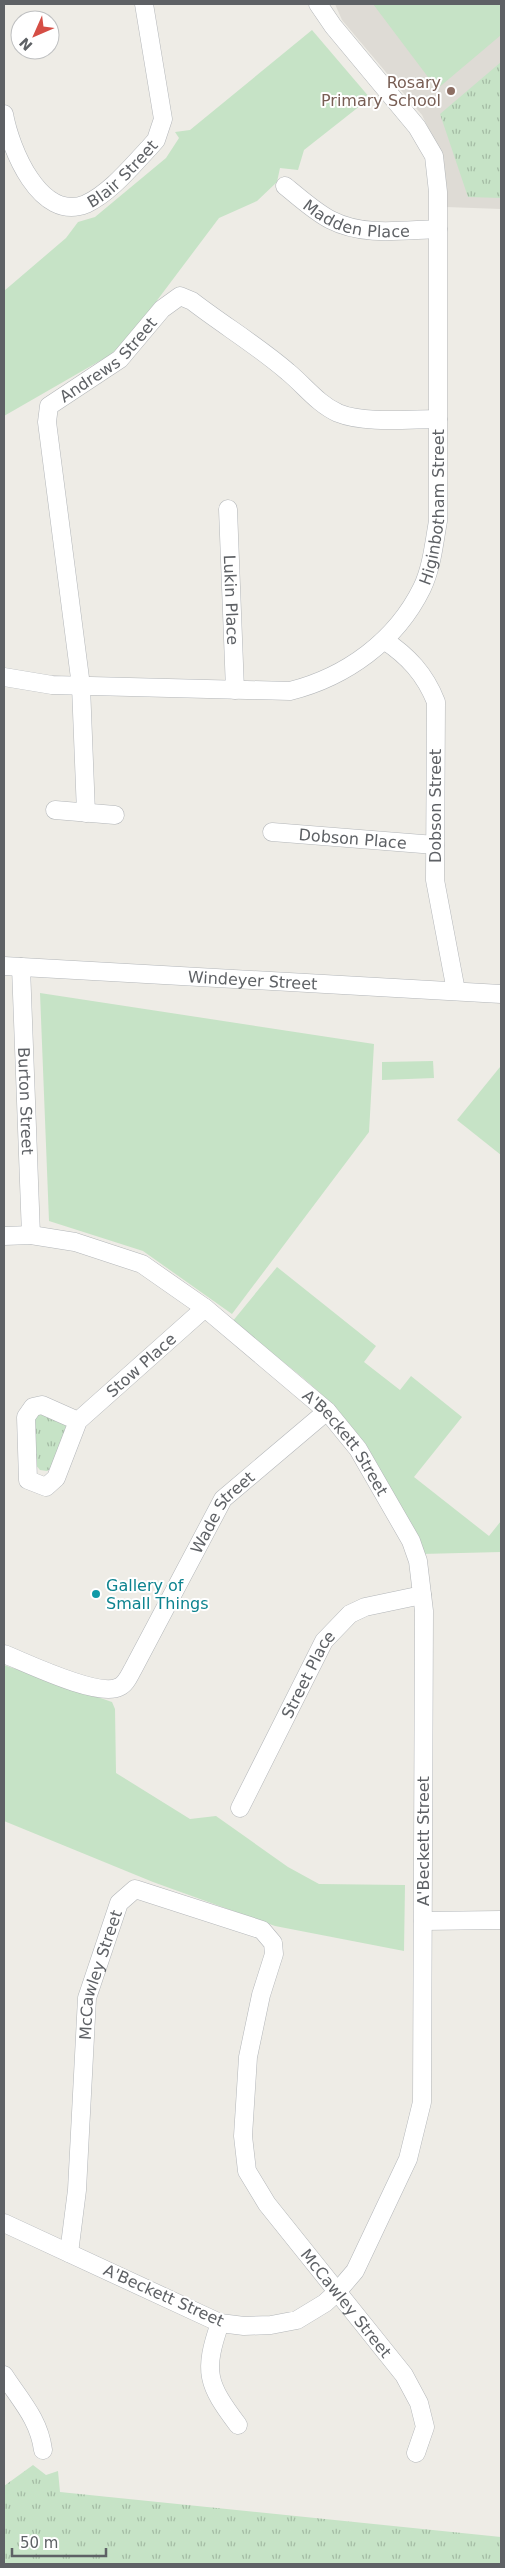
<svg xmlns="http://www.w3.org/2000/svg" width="505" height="2568" font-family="'DejaVu Sans',sans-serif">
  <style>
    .education { fill: #dedbd5 }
    .grass { fill: url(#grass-tufts) }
    .green { fill: #c6e3c6 }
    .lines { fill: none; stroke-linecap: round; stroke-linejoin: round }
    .minor-casing { stroke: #b3b6b9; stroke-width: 19 }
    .minor { stroke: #fff; stroke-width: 18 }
    .education-dot { fill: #8d6e63; stroke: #fff; stroke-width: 2 }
    .culture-dot { fill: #0f9aa8; stroke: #fff; stroke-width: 2 }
    .labels { text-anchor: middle; stroke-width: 4; stroke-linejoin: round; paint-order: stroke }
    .education-label { font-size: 16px; fill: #785e54; stroke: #fff; text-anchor: end }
    .street-label { font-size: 16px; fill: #5e6165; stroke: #fff }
    .culture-label { font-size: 16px; fill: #0d838f; stroke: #fff; text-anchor: start }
  </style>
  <defs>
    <pattern id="grass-tufts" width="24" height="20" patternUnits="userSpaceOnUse" patternTransform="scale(1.25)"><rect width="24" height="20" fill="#c6e3c6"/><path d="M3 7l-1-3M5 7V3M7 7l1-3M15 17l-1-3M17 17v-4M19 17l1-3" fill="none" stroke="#a4bba4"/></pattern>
  </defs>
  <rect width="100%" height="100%" fill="#eeece6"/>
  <path class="education" d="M 335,4 L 501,4 L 501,209 L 446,207 L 444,161 L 422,115 L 342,20 Z"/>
  <g class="grass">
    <path d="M 501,62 L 501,198 L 468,197 L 440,114 Z"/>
    <path d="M 42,1411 L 69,1426 L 53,1467 L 47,1471 L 40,1470 L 34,1463 L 32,1422 Z"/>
    <path d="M 33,2465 L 46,2475 L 58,2471 L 60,2492 L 501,2537 L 501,2564 L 4,2564 L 4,2486 Z"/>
  </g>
  <g class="green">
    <path d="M 373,4 L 501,4 L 501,35 L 437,89 Z"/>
    <path d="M 312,30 L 370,98 L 304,150 L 298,170 L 280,168 L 277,182 L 257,201 L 219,218 L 128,339 L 110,355 L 4,416 L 4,291 L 66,238 L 78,222 L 95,217 L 166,158 L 179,138 L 175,132 L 190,130 Z"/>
    <path d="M 40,993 L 374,1044 L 369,1132 L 232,1314 L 143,1251 L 49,1221 Z"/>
    <path d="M 433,1061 L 434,1078 L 382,1080 L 382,1062 Z"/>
    <path d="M 500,1067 L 501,1068 L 501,1155 L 457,1120 Z"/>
    <path d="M 277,1267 L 376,1346 L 364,1362 L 400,1390 L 411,1376 L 462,1417 L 414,1477 L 489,1536 L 501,1521 L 501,1552 L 421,1554 C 398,1509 378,1458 345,1419 C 313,1381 270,1353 232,1322 Z"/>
    <path d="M 4,1665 L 112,1702 L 115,1709 L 116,1773 L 190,1819 L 216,1816 L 288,1867 L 319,1884 L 405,1885 L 404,1951 L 275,1926 L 153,1882 L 4,1821 Z"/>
  </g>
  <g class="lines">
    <defs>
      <g id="minor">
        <path id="s1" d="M 4,114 C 10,148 40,223 86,204 C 110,193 131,167 149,148 L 156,140 L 163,119 L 144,4"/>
        <path id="s2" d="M 285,186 C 299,197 315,212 331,220 C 364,237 403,230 438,229"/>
        <path id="s3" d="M 228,509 L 235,690"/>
        <path d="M 384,640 C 408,656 425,674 436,702 L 435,880 L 456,991"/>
        <path id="s4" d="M 4,677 L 52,685 L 290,691 C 346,677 396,641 422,588 C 432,567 434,543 438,521 L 438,192 L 434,156 L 417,127 L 333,26 L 318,4"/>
        <path d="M 55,810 L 115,815"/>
        <path id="s5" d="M 86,813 L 81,686 L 47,422 L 49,406 L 120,359 L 162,309 L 180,296 L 192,301 C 223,325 258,346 288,372 C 305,386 318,404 338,413 C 365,424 409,419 438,419"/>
        <path id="s6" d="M 272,832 L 435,845"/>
        <path id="s7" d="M 4,966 L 501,994"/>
        <path id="s8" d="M 21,967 L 31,1235"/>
        <path id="s9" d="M 4,1236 L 31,1235 L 75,1242 L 142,1264 L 205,1308 L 327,1411 L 358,1449 L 411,1541 L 418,1561 L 424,1611 L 422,2102 L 408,2159 L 355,2271 L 337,2292 L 325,2303 L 297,2320 L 271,2325 L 244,2326 L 220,2323 L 4,2223"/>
        <path id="s10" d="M 78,1421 L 42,1405 L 33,1407 L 26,1417 L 28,1480 L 46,1487 L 56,1478 L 78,1421 L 205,1308"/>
        <path id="s11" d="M 4,1654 C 27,1663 98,1698 119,1687 C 126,1684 129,1676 133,1669 L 223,1499 L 327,1411"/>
        <path id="s12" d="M 240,1808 L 324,1641 L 350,1614 L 365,1607 L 422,1595"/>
        <path d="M 423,1921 L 501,1920"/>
        <path id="s13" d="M 69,2253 L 77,2190 L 87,1998 L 119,1903 L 135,1889 L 262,1930 L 273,1943 L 274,1954 L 261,1995 L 248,2057 L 243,2136 L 247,2171 L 267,2204 L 404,2375 L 419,2403 L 425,2427 L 416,2453"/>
        <path d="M 220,2323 C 203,2372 207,2384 238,2425"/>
        <path d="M 4,2375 C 20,2400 39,2419 43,2450"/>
      </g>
    </defs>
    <use href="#minor" class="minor-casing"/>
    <use href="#minor" class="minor"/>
  </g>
  <circle class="education-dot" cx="451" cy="91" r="5"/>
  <circle class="culture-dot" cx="96" cy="1594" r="5"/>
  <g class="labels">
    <g class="education-label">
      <text x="441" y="88">Rosary<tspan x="441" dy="18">Primary School</tspan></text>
    </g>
    <g class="street-label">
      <text dy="6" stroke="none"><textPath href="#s1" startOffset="185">Blair Street</textPath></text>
      <text dy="6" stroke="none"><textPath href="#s2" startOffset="82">Madden Place</textPath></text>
      <text dy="6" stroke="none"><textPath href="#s5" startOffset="485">Andrews Street</textPath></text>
      <text dy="6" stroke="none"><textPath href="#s4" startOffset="542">Higinbotham Street</textPath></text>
      <text dy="6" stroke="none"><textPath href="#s3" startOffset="91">Lukin Place</textPath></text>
      <text transform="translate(435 806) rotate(-90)" y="6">Dobson Street</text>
      <text dy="6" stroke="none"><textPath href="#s6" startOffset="81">Dobson Place</textPath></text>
      <text dy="6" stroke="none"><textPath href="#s7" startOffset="249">Windeyer Street</textPath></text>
      <text dy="6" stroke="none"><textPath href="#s8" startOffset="134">Burton Street</textPath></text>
      <text dy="6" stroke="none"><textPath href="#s10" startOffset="302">Stow Place</textPath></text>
      <text dy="6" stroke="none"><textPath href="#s9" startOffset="415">A'Beckett Street</textPath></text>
      <text dy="6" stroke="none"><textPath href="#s11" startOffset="326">Wade Street</textPath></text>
      <text dy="6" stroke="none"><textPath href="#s12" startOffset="150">Street Place</textPath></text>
      <text transform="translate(423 1841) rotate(-90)" y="6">A'Beckett Street</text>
      <text dy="6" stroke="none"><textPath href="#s13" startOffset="281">McCawley Street</textPath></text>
      <text transform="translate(164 2295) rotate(24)" y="6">A'Beckett Street</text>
      <text dy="6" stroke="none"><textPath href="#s13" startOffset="925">McCawley Street</textPath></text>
    </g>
    <g class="culture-label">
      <text x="106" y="1591">Gallery of<tspan x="106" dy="18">Small Things</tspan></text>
    </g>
  </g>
  <rect width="505" height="2568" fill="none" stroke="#5e6165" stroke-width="10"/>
  <g transform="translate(35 35) rotate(225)"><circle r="24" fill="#ffffff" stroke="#bfc0c1"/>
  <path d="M0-4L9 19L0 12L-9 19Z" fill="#d54e45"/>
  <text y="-8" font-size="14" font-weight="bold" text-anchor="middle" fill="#5e6165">N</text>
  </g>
  <path d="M12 2548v8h94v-8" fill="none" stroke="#5e6165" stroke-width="2.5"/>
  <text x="20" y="2548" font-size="15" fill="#5e6165" stroke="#ffffff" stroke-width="4" paint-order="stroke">50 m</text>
</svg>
